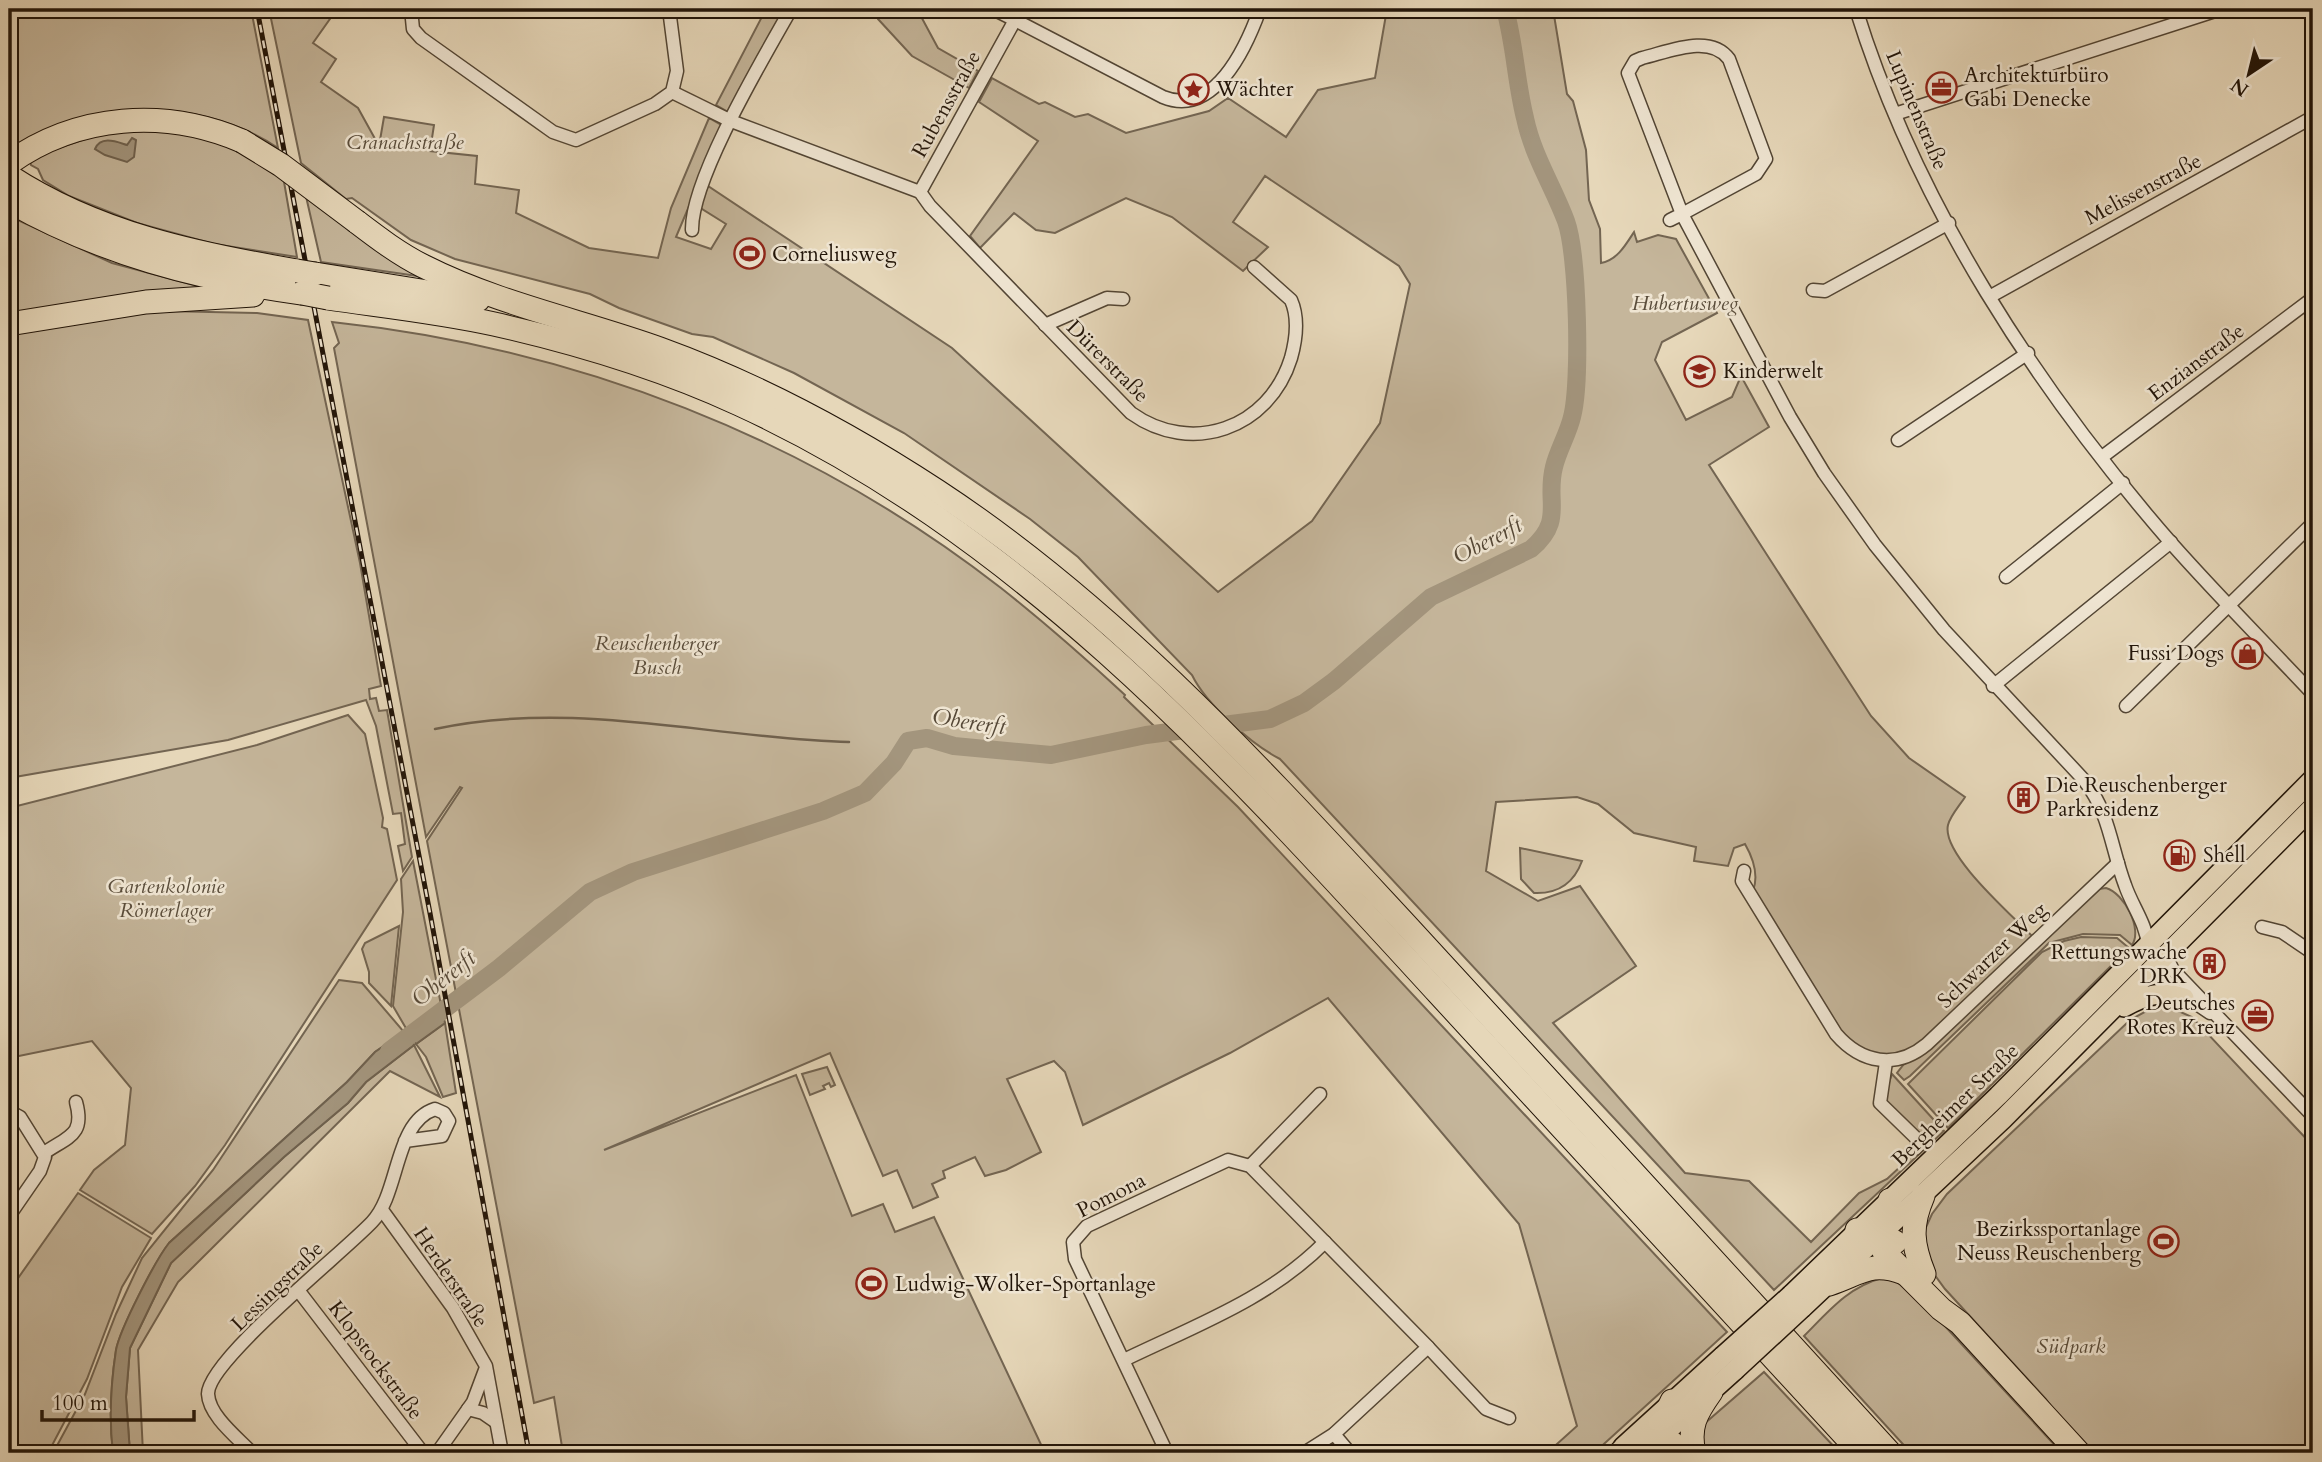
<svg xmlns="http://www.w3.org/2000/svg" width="2322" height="1462" font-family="Cardo,serif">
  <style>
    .green { fill: #c5b69b; stroke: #736552; stroke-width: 2 }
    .water { fill: #a3957d; stroke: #6f614e; stroke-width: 2 }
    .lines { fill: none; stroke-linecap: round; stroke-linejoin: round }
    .stream { stroke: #6f614e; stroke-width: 2.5 }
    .river { stroke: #a3957d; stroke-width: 18 }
    .minor-casing { stroke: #524534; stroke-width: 15 }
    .primary-casing { stroke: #211408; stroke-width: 22 }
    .motorway-casing { stroke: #211408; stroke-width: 25 }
    .minor { stroke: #efe5d2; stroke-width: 12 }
    .primary { stroke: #e6d7b9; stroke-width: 19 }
    .motorway { stroke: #e6d7b9; stroke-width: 23 }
    .rail-casing { stroke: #211408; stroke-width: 5 }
    .rail { stroke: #efe5d2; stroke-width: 2.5; stroke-dasharray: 8; stroke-linecap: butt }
    .primary-bridge-casing { stroke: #211408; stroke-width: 22; stroke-linecap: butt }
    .motorway-bridge-casing { stroke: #211408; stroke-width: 25; stroke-linecap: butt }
    .primary-bridge { stroke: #e6d7b9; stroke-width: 19 }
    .motorway-bridge { stroke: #e6d7b9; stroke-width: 23 }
    .labels { text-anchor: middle; stroke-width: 5; stroke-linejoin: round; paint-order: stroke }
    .poi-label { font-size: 21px; fill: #211408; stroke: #efe5d2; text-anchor: start }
    .street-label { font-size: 21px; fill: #211408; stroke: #efe5d2 }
    .park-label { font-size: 21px; font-style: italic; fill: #5a4d3b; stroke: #efe5d2 }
    .water-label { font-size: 23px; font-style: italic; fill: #554837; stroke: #efe5d2 }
  </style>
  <rect width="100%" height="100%" fill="#e6d7b9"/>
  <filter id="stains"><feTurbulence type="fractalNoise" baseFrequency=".00286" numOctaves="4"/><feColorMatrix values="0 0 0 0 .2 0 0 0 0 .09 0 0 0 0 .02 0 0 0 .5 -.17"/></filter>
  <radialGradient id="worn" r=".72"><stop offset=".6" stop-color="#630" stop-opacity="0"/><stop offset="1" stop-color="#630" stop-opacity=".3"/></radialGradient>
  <g class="green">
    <path d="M 9,9 L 251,9 L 278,148 C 238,121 184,107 134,110 L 9,151 Z"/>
    <path d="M 269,9 L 321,9 L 332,16 L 313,43 L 336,59 L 321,82 L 358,108 L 379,146 L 384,117 L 434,125 L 430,151 L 477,156 L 475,184 L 519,190 L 516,213 L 589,248 L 658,258 L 671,208 L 709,118 L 723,126 L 676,237 L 711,249 L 726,224 L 699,207 L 708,186 L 952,348 L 1218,592 L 1312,521 L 1380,423 L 1410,284 L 1399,266 L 1265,176 L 1233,222 L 1268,247 L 1243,271 L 1172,217 L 1126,198 L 1055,233 L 1036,230 L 1014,213 L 980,248 L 970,236 L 1038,141 L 979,102 L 992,78 L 1039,104 L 1045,102 L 1075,117 L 1088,114 L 1126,133 L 1209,111 L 1228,98 L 1286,137 L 1318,90 L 1375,78 L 1387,9 L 1553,9 L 1567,94 L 1573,101 L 1586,150 L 1589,200 L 1600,229 L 1601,263 C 1617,260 1625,246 1634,232 L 1637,242 L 1658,235 L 1676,239 L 1717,313 L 1662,342 L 1655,360 L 1686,420 L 1732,397 L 1741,376 L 1769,427 L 1709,465 L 1871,716 L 1909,758 L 1965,797 C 1960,805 1950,816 1948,825 C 1941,854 2012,915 2032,936 L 1919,1047 L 1887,1057 L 1858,1049 L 1841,1034 L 1753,891 C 1759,875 1753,858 1745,844 L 1734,848 L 1728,866 L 1694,861 L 1696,847 L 1634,833 L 1598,804 L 1577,797 L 1496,802 L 1486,871 L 1538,901 L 1580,886 L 1636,966 L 1553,1023 L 1685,1173 L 1749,1181 L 1811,1242 L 1859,1193 L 1887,1179 L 1928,1141 L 1883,1100 L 1892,1074 L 1944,1131 L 1774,1290 L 1280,759 C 1251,744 1206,704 1192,675 L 1078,557 L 1030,519 L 904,433 L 794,373 L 713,337 L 692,334 L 619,308 L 590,294 L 455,259 L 411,240 L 352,198 L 346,199 L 301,163 Z"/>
    <path d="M 766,9 L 785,9 L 730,113 L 716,105 Z"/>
    <path d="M 878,9 L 917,9 L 938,48 L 978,71 L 969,88 L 912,56 L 878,19 Z"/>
    <path d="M 121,127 L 210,135 L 283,176 L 297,257 L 214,244 L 137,223 L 69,196 L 43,180 L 38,169 L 31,165 L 29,158 Z"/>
    <path d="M 305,192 L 424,277 L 321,262 Z"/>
    <path d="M 9,216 L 112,263 L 220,292 L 9,318 Z"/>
    <path d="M 164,311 L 257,313 L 308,320 L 360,563 L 381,686 L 369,689 L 370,699 L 376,698 L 379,711 L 387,710 L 412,857 L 403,871 L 398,846 L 405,844 L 401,813 L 393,814 L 376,726 L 366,700 L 228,740 L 9,778 L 9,334 L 68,322 Z"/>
    <path d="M 332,322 C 576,348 807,437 1001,588 C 1044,622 1085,658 1125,695 L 1124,697 L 1238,807 L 1727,1332 L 1594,1453 L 1547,1453 L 1577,1426 L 1519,1224 L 1328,998 L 1230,1053 L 1083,1125 L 1065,1072 L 1054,1061 L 1007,1079 L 1041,1152 L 1006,1170 L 985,1176 L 975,1157 L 943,1171 L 945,1178 L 932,1184 L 938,1197 L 913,1208 L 897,1170 L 883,1176 L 830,1053 L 604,1150 L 796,1075 L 852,1216 L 883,1204 L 895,1232 L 934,1217 L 1045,1453 L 563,1453 L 554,1397 L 534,1403 L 427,841 L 462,788 L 460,787 L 426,837 L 334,348 L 339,343 Z"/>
    <path d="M 348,715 L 365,734 L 383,818 L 382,827 L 387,829 L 397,880 L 225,1145 L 195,1186 L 152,1234 L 80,1190 L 94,1170 L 125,1145 L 131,1088 L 92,1041 L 9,1058 L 9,808 L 257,745 Z"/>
    <path d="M 1520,848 L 1582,861 C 1574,883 1558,894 1534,893 L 1521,879 Z"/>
    <path d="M 413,861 L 441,1005 L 407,1030 L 393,1006 L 403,912 L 401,879 Z"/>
    <path d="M 2106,888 C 2124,893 2143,929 2132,945 L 2120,935 L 2083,934 L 2049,943 L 1910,1076 L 1904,1080 L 1897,1073 L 1904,1064 L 1930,1049 L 2099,889 Z"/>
    <path d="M 399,926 L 391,1006 L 369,983 L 369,972 L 362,949 L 365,943 Z"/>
    <path d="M 2081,937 L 2117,938 L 2129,948 L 1948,1128 L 1908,1084 L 2042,952 L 2064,941 Z"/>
    <path d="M 339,980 L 362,983 L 404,1032 L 375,1052 L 347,1082 L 169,1243 C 155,1261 120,1329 116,1350 C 111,1383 109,1421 113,1453 L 53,1453 L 85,1394 L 116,1314 L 142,1258 L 213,1170 Z"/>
    <path d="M 2167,1006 L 2192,1017 L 2313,1146 L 2313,1453 L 2089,1453 L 2067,1430 L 2046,1399 L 1945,1289 L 1934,1274 L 1922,1236 L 1932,1214 L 1947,1194 L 2130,1020 L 2152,1008 Z"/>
    <path d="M 445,1023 L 456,1093 L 443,1097 L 426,1057 L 416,1044 Z"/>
    <path d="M 414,1045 L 440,1097 L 390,1071 L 178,1282 L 138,1350 L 143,1453 L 130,1453 L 126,1397 L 130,1348 L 171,1263 L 284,1157 L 348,1103 L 366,1082 Z"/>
    <path d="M 827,1067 L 835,1085 L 831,1087 L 829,1083 L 823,1086 L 825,1089 L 810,1095 L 802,1074 Z"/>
    <path d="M 78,1193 L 151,1238 L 122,1287 L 87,1379 L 48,1453 L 9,1453 L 9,1291 Z"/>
    <path d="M 1882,1278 L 1895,1280 L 1931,1311 L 2062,1453 L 1911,1453 L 1804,1336 C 1828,1312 1848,1287 1882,1278 Z"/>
    <path d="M 1764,1372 L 1840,1453 L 1700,1453 L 1704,1424 Z"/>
  </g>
  <g class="water">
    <path d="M 132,138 L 136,140 L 134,157 L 127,162 L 105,155 L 95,149 C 101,135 117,142 127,145 Z"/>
    <path d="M 441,1005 L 445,1023 L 416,1044 L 407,1030 Z"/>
    <path d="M 404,1032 L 414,1045 L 366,1082 L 348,1103 L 284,1157 L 171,1263 L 130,1348 L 126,1397 L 130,1453 L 113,1453 C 109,1421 111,1383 116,1350 C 120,1329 155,1261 169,1243 L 347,1082 L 375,1052 Z"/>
  </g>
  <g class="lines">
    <path class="stream" d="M 435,729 C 576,699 708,738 849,742"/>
    <path class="river" d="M 389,1051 L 499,968 L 590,892 L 633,872 L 823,811 L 865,793 L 894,763 L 908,741 L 927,738 L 954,746 L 1051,755 L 1146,735 L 1270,719 L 1304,703 L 1334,681 L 1431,597 L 1531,549 C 1565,520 1545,502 1554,467 C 1558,450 1568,434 1572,417 C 1581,383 1578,254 1566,221 C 1553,186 1533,156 1525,118 C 1516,82 1515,46 1505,9"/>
    <defs>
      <g id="minor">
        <path d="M 411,9 L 413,29 L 421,38 L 553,132 L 576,140 L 655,104 L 672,92 L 677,71 L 669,9"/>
        <path d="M 1856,9 C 1917,206 2037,389 2172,544 C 2218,596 2266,644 2313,694"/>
        <path d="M 1015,20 L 1163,97 C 1214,118 1246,48 1260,9"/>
        <path d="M 672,92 L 731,121 L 920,192 L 930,206 L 1131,413 C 1191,456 1269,429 1291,358 C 1296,340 1299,318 1291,300 L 1254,267"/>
        <path d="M 1895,114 L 2221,9"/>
        <path d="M 920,192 L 1015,20 L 993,9"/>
        <path d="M 1670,220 L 1682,214 L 1756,174 L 1766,159 L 1729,59 C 1710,33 1668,52 1642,58 L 1635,61 L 1628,73 L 1682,214 L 1790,417 L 1824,473 L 1875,545 L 1944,630 L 2084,780 C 2110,813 2111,848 2125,885 C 2132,906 2146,923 2148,945"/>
        <path d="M 692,230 C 691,179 764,57 791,9"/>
        <path d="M 1813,290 L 1825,291 L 1949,223"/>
        <path d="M 1991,296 L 2313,117"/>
        <path d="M 1045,325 L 1107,298 L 1123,299"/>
        <path d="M 1898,440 L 2028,353"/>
        <path d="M 2102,457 L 2313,298"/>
        <path d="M 2006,577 L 2123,483"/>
        <path d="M 1993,686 L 2171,542"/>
        <path d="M 2126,706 L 2313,523"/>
        <path d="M 1744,871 L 1742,881 L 1836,1034 C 1861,1063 1896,1070 1927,1044 L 2118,863"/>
        <path d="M 2262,927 L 2282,932 L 2313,953"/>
        <path d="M 2169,952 L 2169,962 L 2173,970 L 2313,1116"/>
        <path d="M 2156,966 L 2170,986 L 2210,1013"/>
        <path d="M 1886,1062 L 1880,1103 L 1918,1140 L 1920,1144 L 1915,1149"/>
        <path d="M 9,1111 L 20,1117 L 45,1157 L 40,1171 L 9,1216"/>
        <path d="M 44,1153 C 69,1136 85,1135 76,1102"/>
        <path d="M 1250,1166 L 1320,1094"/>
        <path d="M 382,1210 L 453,1308 L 486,1366 L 502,1453"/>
        <path d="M 298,1290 L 423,1453"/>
        <path d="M 1428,1347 L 1486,1409 L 1509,1418"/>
        <path d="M 1124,1360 C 1194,1326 1269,1299 1325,1242"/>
        <path d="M 468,1409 L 483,1413 L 496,1422"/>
        <path d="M 1334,1434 L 1350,1453"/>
        <path d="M 252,1453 C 238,1438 209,1416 208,1394 C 207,1361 345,1251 372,1222 C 400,1193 394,1122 435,1109 L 444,1113 L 449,1121 L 442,1136 L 405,1141"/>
        <path d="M 437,1453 L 473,1402 L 485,1370"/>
        <path d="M 1167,1453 L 1075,1259 L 1073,1242 L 1087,1226 L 1228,1160 L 1250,1166 L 1428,1347 L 1334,1434 L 1304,1453"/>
      </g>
      <g id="primary">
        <path d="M 2124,1007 C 2146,995 2160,990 2184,998"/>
        <path d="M 1791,1295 L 1998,1096 L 2313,779"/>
        <path d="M 1802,1308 L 2003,1119 L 2313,807"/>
        <path d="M 1656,1441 L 1735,1370"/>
        <path d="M 1623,1447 L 1723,1356"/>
      </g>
      <g id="motorway">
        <path d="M 9,163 C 78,114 165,108 242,141"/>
        <path d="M 9,176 C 96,233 196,254 297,271"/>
        <path d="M 9,201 C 100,253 198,279 302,293"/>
        <path d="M 357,222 C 378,238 399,254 423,266 C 498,304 582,321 660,349 C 759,385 850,434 937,491 C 1117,609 1263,771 1408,927 C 1569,1102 1730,1278 1890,1453"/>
        <path d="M 315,274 L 478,300"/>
        <path d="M 328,298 C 383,306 440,312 494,324 C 578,343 661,368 739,404 C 1023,534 1231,767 1438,993 C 1579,1147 1720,1300 1861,1453"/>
        <path d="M 9,324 L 146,302 L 253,295"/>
        <path d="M 1923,1196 C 1910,1226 1912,1244 1924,1274"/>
        <path d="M 1890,1200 L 1881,1241 L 1884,1252 L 1941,1309 L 1960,1323 L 2079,1453"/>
        <path d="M 1857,1230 L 1872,1229 L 1895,1242"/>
        <path d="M 1829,1284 C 1860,1274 1870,1260 1904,1273"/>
        <path d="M 1661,1450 L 1658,1431 L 1672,1401"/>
        <path d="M 1620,1453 C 1641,1438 1664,1429 1682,1453"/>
        <path d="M 1694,1453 C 1688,1427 1696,1413 1711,1392"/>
      </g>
    </defs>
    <use href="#minor" class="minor-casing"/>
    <use href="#primary" class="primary-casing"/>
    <use href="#motorway" class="motorway-casing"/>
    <use href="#minor" class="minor"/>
    <use href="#primary" class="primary"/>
    <use href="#motorway" class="motorway"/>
    <defs>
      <path id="rail" d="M 257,9 L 430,913 L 529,1453"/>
    </defs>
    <use href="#rail" class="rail-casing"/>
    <use href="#rail" class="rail"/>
    <defs>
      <g id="primary-bridge">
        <path d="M 1723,1356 L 1791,1295"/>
        <path d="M 1735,1370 L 1802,1308"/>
      </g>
      <g id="motorway-bridge">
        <path d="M 242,141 L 281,165 L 357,222"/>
        <path d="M 297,271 L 315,274"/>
        <path d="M 302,293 L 328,298"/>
      </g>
    </defs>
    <use href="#primary-bridge" class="primary-bridge-casing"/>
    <use href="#motorway-bridge" class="motorway-bridge-casing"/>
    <use href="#primary-bridge" class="primary-bridge"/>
    <use href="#motorway-bridge" class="motorway-bridge"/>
  </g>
  <defs>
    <symbol id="office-ring" viewBox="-11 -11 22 22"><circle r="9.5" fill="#efe5d2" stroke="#8f2418" stroke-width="1.5"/><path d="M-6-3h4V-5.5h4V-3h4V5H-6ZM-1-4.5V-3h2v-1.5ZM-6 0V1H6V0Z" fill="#8f2418"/></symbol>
    <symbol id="sight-ring" viewBox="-11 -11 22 22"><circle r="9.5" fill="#efe5d2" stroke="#8f2418" stroke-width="1.5"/><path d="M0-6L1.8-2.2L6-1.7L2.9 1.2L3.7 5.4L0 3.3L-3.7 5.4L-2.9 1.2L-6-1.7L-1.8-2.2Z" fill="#8f2418"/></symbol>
    <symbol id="stadium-ring" viewBox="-11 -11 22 22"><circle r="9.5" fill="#efe5d2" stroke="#8f2418" stroke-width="1.5"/><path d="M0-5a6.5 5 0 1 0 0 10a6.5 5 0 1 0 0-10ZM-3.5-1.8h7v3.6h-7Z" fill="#8f2418"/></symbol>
    <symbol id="school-ring" viewBox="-11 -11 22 22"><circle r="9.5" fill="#efe5d2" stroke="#8f2418" stroke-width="1.5"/><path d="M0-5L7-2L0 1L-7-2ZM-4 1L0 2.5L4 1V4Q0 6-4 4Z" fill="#8f2418"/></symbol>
    <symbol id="shop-ring" viewBox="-11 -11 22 22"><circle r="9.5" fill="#efe5d2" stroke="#8f2418" stroke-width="1.5"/><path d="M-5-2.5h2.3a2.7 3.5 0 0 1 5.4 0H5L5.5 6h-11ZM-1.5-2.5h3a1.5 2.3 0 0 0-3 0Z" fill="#8f2418"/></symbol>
    <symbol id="building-ring" viewBox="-11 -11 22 22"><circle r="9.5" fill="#efe5d2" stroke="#8f2418" stroke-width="1.5"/><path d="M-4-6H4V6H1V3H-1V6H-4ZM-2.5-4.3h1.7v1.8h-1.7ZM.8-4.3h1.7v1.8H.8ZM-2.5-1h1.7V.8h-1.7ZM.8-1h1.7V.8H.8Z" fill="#8f2418"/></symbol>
    <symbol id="fuel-ring" viewBox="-11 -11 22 22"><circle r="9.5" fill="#efe5d2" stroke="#8f2418" stroke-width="1.5"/><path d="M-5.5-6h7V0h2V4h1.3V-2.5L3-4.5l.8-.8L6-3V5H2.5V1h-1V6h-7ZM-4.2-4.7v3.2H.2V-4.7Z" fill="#8f2418"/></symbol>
  </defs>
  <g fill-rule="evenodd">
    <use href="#office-ring" x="1924" y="70" width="35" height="35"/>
    <use href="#sight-ring" x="1176" y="72" width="35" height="35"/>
    <use href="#stadium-ring" x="732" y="236" width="35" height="35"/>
    <use href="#school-ring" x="1682" y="354" width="35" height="35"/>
    <use href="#shop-ring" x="2230" y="636" width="35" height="35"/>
    <use href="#building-ring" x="2006" y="780" width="35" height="35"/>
    <use href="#fuel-ring" x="2162" y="838" width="35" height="35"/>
    <use href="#building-ring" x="2192" y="946" width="35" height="35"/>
    <use href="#office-ring" x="2240" y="998" width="35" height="35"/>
    <use href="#stadium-ring" x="2146" y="1224" width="35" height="35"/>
    <use href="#stadium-ring" x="854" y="1266" width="35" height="35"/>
  </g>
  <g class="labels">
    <g class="poi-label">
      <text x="1964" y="82">Architekturbüro<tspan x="1964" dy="24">Gabi Denecke</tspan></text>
      <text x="1216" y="96">Wächter</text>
      <text x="772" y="261">Corneliusweg</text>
      <text x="1723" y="378">Kinderwelt</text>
      <text x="2224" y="660" text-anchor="end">Fussi Dogs</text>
      <text x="2046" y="792">Die Reuschenberger<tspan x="2046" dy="24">Parkresidenz</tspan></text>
      <text x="2203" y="862">Shell</text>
      <text x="2187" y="959" text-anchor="end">Rettungswache<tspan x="2187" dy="24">DRK</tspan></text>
      <text x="2235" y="1010" text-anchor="end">Deutsches<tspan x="2235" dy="24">Rotes Kreuz</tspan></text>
      <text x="2141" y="1236" text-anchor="end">Bezirkssportanlage<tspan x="2141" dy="24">Neuss Reuschenberg</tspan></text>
      <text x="895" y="1291">Ludwig-Wolker-Sportanlage</text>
    </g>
    <g class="street-label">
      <text transform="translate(946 104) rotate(-61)" y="7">Rubensstraße</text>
      <text transform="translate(1917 110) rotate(67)" y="7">Lupinenstraße</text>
      <text transform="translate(2143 189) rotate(-28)" y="7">Melissenstraße</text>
      <text transform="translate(1108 361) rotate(45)" y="7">Dürerstraße</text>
      <text transform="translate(2196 362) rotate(-37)" y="7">Enzianstraße</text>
      <text transform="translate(1992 955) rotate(-44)" y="7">Schwarzer Weg</text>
      <text transform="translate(1955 1105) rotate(-44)" y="7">Bergheimer Straße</text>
      <text transform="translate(1111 1195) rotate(-27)" y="7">Pomona</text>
      <text transform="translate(451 1277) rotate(56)" y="7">Herderstraße</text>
      <text transform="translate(277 1286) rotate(-44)" y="7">Lessingstraße</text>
      <text transform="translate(376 1360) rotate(53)" y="7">Klopstockstraße</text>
    </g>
    <g class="park-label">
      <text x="405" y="149">Cranachstraße</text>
      <text x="1685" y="310">Hubertusweg</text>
      <text x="657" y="650">Reuschenberger<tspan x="657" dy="24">Busch</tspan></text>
      <text x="166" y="893">Gartenkolonie<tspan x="166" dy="24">Römerlager</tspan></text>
      <text x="2071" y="1353">Südpark</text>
    </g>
    <g class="water-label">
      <text transform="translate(1487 540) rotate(-28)" y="8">Obererft</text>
      <text transform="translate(969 721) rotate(8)" y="8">Obererft</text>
      <text transform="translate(443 978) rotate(-39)" y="8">Obererft</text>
    </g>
  </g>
  <rect width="2322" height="1462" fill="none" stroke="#e6d7b9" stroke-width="35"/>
  <rect x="10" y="10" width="2301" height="1441" fill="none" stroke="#211408" stroke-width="3.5"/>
  <rect x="18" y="18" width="2287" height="1427" fill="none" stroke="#211408" stroke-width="2"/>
  <g transform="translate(2249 74) rotate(215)" stroke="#efe5d2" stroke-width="5" paint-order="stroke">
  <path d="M0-5L12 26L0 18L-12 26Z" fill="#211408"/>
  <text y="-10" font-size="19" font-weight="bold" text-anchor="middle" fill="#211408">N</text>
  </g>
  <path d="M42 1410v10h152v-10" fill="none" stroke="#211408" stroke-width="3.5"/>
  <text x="52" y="1410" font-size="21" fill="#211408" stroke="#efe5d2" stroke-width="5" paint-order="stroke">100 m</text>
  <rect width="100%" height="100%" filter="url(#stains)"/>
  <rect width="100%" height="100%" fill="url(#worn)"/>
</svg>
